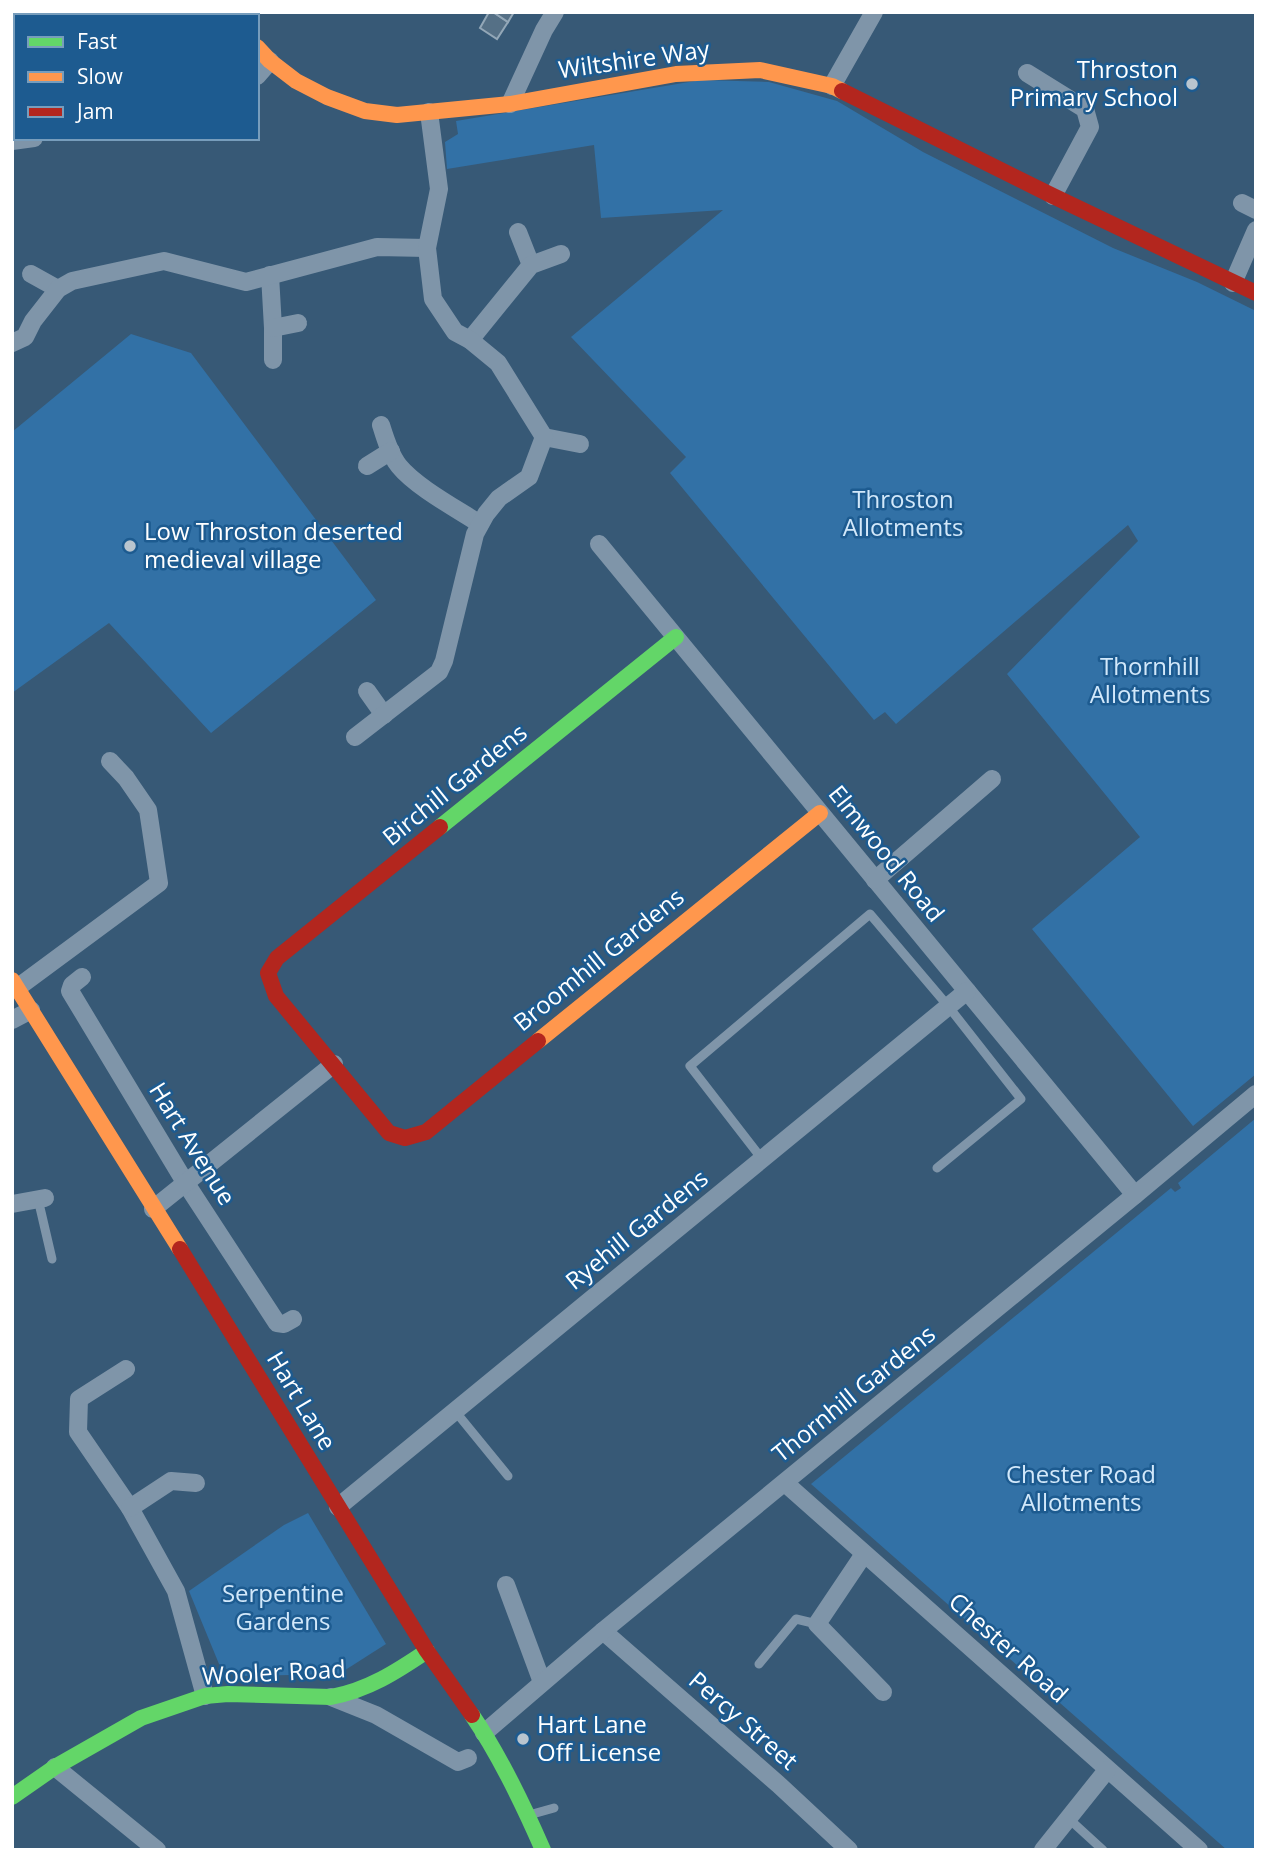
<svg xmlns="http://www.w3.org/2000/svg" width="1268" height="1862" font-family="'Open Sans',sans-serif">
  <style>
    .green { fill: #3271a6 }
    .building { fill: #557086; stroke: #93a7b7; stroke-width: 2 }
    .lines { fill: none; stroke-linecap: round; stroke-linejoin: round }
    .lane { stroke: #7f95a9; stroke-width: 9 }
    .street { stroke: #7f95a9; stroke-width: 18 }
    .fast { stroke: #63d668; stroke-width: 16 }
    .slow { stroke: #ff974d; stroke-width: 16 }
    .jam { stroke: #b3261e; stroke-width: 16 }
    .poi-dot { fill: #b9c5cf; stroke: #1d5b90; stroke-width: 2.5 }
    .labels { text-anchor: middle; stroke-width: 5; stroke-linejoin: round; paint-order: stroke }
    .street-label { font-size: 24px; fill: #fff; stroke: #1d5b90 }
    .poi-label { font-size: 24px; fill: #fff; stroke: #1d5b90; text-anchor: start }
    .park-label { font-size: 24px; fill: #d2e8fa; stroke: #1d5b90 }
  </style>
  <rect width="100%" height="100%" fill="#375976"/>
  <g class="green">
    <path d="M 701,80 L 769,82 L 837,101 L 923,152 L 1113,248 L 1197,282 L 1256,311 L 1256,1074 L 1193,1126 L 1032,929 L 1140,837 L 1007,674 L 1138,541 L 1128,525 L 896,724 L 885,712 L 874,720 L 670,473 L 686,457 L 571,337 L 723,210 L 601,218 L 594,145 L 447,169 L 445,142 L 458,134 L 456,121 Z"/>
    <path d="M 131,334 L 191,353 L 376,600 L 211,733 L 109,623 L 12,693 L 12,432 Z"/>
    <path d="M 1256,1118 L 1256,1850 L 1227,1850 L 811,1484 L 1171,1188 L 1175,1192 L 1181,1188 L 1178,1183 Z"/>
    <path d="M 308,1513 L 386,1644 L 339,1674 L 237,1676 L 219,1664 L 189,1591 L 284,1525 Z"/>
  </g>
  <g class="building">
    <path d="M 489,12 L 493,12 L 508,22 L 497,39 L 480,28 Z"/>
    <path d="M 493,12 L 514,12 L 508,22 Z"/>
  </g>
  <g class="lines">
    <g class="lane">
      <path d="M 762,1159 L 690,1066 L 870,914 L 948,1006 L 1021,1099 L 937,1168"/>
      <path d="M 38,1199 L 52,1259"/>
      <path d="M 455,1411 L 508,1476"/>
      <path d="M 759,1664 L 796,1619 L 817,1624"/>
      <path d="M 529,1815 L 554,1808"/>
      <path d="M 1068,1818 L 1103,1850"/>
    </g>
    <g class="street">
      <path d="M 1027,73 L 1085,109 L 1090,127 L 1053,196"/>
      <path d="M 257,76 L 270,61"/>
      <path d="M 832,86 L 874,12"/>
      <path d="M 510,104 L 544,30 L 555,12"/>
      <path d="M 12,141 L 34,138"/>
      <path d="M 1242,203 L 1256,210"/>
      <path d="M 518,232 L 531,265"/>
      <path d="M 31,274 L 58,289"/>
      <path d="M 270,275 L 273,328 L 273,360"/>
      <path d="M 1233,283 L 1256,230"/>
      <path d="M 273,328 L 298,323"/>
      <path d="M 470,340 L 531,265 L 561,254"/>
      <path d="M 12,343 L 25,337 L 33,321 L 58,289 L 72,281 L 164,261 L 246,282 L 377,247 L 427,248"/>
      <path d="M 381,425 C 385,438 390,455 399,466 C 416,487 457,509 480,524"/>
      <path d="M 544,437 L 580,444"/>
      <path d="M 367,466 L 391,451"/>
      <path d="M 599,544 L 1135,1195"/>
      <path d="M 367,691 L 384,715"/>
      <path d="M 355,737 L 439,672 L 444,661 L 475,534 L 486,514 L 499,498 L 529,477 L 544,437 L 498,363 L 470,340 L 455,332 L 433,299 L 427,248 L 439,189 L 429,112"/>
      <path d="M 875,880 L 992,779"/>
      <path d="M 82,977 L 72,985 L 70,991 L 185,1182 L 277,1323 L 284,1324 L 293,1319"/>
      <path d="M 17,988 L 159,883 L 148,810 L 126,778 L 110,761"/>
      <path d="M 12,1020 L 31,1010"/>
      <path d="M 12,1204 L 45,1198"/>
      <path d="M 153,1209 L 334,1064"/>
      <path d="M 126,1369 L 79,1399 L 78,1432 L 130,1508 L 176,1591 L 205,1696"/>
      <path d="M 785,1483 L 1199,1850"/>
      <path d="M 338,1507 L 967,991"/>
      <path d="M 130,1508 L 171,1481 L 196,1483"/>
      <path d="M 864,1554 L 817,1624 L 883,1692"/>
      <path d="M 506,1585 L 542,1682"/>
      <path d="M 603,1631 L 778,1784 L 849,1850"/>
      <path d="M 331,1697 L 376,1715 L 458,1762 L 468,1758"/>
      <path d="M 484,1733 L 603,1631 L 1135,1195 L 1256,1094"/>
      <path d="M 55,1767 L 157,1850"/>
      <path d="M 1043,1850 L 1107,1770"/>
    </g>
    <g class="fast">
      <path d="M 232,12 L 234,16"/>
      <path d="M 440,827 L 676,637"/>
      <path d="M 472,1715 C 500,1756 523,1804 543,1850"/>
      <path d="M 12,1797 L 55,1767 L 141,1718 L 205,1696 L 228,1694 L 331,1697 C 368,1690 396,1672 427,1651"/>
    </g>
    <g class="slow">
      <path d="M 257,47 L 270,61 L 296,81 L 327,97 L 365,111 L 397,115 L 510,104 L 676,74 L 760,70 L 832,86 L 842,91"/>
      <path d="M 12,980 L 180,1249"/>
      <path d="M 538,1041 L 820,813"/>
    </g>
    <g class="jam">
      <path d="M 842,91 L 1053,196 L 1256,293"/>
      <path d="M 440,827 L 277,958 L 268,973 L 276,996 L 389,1133 L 405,1138 L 426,1132 L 538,1041"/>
      <path d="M 180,1249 L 427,1651 L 472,1715"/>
    </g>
  </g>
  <g class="poi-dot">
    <circle cx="1192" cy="84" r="7"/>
    <circle cx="130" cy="546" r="7"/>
    <circle cx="523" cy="1739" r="7"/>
  </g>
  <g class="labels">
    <g class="street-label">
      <text transform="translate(634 60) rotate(-8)" y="8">Wiltshire Way</text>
      <text transform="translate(455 785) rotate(-39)" y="8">Birchill Gardens</text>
      <text transform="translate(886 854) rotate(51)" y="8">Elmwood Road</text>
      <text transform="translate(599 960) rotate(-39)" y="8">Broomhill Gardens</text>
      <text transform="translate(192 1144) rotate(58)" y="8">Hart Avenue</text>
      <text transform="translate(637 1230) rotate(-39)" y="8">Ryehill Gardens</text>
      <text transform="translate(854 1394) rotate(-39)" y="8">Thornhill Gardens</text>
      <text transform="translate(301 1401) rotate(59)" y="8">Hart Lane</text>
      <text transform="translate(1008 1648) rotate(42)" y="8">Chester Road</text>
      <text transform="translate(274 1673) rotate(-3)" y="8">Wooler Road</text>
      <text transform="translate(743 1721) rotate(41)" y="8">Percy Street</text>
    </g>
    <g class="poi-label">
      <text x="1178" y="78" text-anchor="end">Throston<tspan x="1178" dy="28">Primary School</tspan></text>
      <text x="144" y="540">Low Throston deserted<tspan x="144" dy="28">medieval village</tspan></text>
      <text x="537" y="1733">Hart Lane<tspan x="537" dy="28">Off License</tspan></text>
    </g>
    <g class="park-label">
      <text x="903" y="508">Throston<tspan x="903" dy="28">Allotments</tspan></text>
      <text x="1150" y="675">Thornhill<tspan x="1150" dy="28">Allotments</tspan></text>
      <text x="1081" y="1483">Chester Road<tspan x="1081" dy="28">Allotments</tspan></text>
      <text x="283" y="1602">Serpentine<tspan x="283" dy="28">Gardens</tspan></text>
    </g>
  </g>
  <rect width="1268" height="1862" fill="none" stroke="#ffffff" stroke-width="28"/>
  <rect x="14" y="14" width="245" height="126" fill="#1d5b90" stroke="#779dbc" stroke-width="2"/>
  <rect x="28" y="37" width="35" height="10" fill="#63d668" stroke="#779dbc" stroke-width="2"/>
  <text x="77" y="49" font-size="21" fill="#ffffff">Fast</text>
  <rect x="28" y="72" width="35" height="10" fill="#ff974d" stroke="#779dbc" stroke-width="2"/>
  <text x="77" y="84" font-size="21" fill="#ffffff">Slow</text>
  <rect x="28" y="107" width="35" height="10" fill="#b3261e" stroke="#779dbc" stroke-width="2"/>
  <text x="77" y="119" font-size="21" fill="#ffffff">Jam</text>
</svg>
